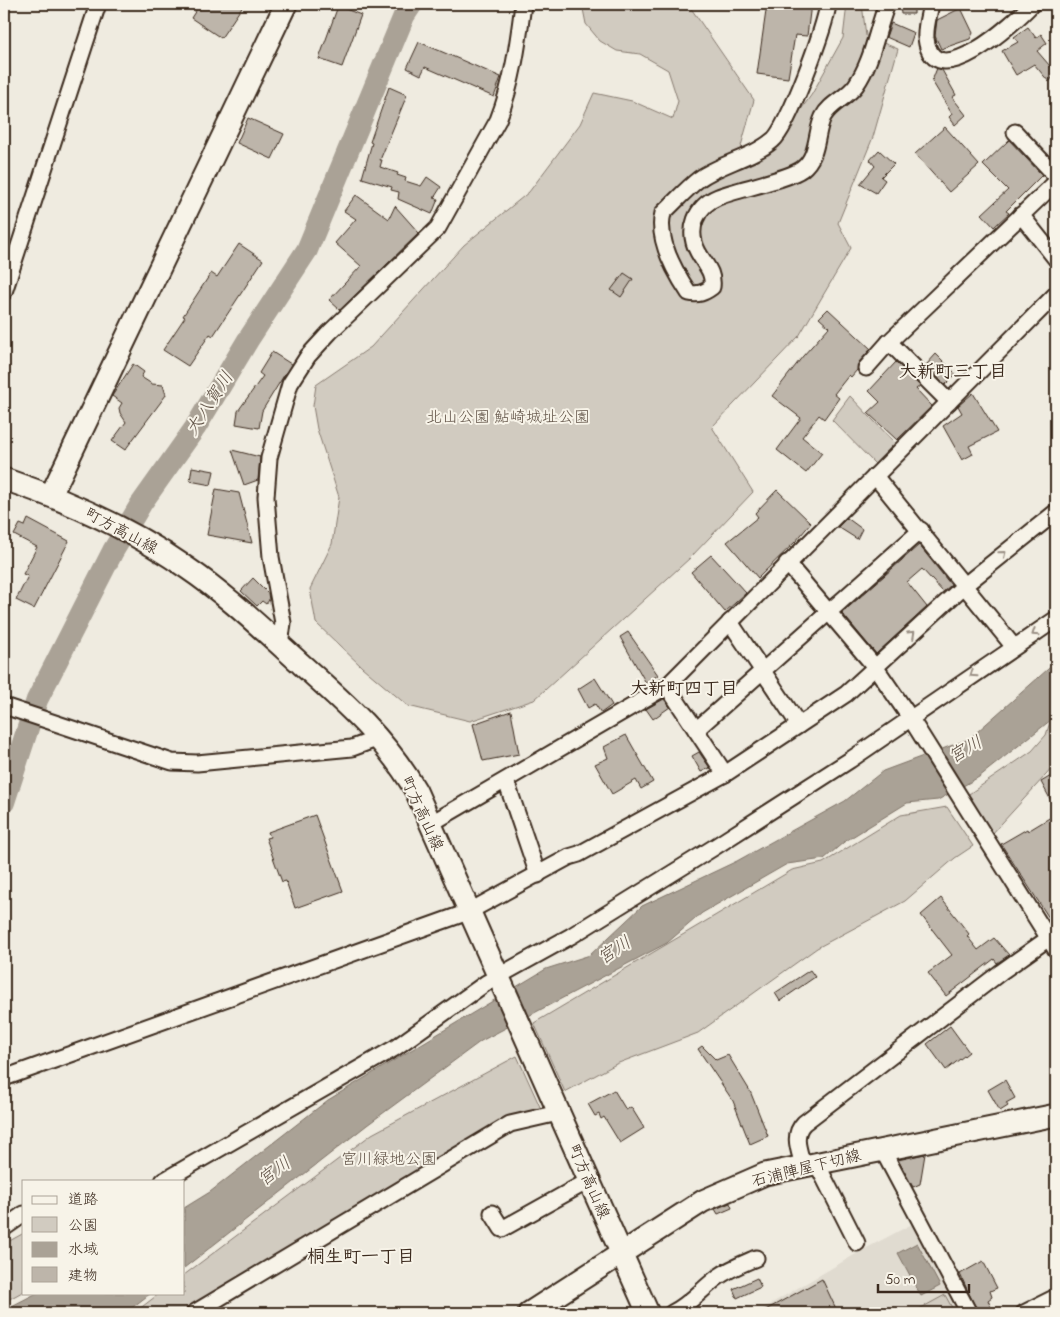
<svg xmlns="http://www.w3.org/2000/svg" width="1060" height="1317" font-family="'Indie Flower','Klee One',sans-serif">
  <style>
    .built { fill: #e0dbd0 }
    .green { fill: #d1cbc0; stroke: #867a6f }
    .water { fill: #aaa296; stroke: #7e7266 }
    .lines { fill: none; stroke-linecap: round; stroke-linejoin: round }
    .river { stroke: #aaa296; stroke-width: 22 }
    .building { fill: #bdb5aa; stroke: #3b2a1e }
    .street-casing { stroke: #3b2a1e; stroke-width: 19 }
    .secondary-casing { stroke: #3b2a1e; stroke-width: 25 }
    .street { stroke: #f7f3e8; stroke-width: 15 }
    .secondary { stroke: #f7f3e8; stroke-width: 21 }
    .oneway { stroke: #998e83 }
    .labels { text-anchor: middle; stroke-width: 4; stroke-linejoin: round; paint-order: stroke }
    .park-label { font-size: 16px; fill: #605246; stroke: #f7f3e8 }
    .street-label { font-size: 16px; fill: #3b2a1e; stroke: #f7f3e8 }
    .neighbourhood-label { font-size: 18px; font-weight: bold; fill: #3b2a1e; stroke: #f7f3e8 }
    .water-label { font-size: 18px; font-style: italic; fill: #625448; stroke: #f7f3e8 }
  </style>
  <rect width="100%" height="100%" fill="#efebe0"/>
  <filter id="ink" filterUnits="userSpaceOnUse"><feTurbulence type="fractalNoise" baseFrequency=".02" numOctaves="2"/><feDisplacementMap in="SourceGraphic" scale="10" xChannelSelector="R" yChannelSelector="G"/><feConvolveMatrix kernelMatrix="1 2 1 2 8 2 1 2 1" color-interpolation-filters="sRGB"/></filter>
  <g filter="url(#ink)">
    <path class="built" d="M 914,1223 L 961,1313 L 755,1313 L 861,1251 Z"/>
    <g class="green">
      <path d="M 582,4 L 688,4 L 754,100 L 741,146 L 752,158 L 769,155 L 812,94 L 843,38 L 847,4 L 862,4 L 866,36 L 898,49 L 873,137 L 838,223 L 851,248 L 799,336 L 712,427 L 753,492 L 690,558 L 534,700 L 470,721 L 408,706 L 362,667 L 316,623 L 310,589 L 332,544 L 339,497 L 317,429 L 313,406 L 316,385 L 371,347 L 464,245 L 529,192 L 580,124 L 594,93 L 632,101 L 673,119 L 678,101 L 668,70 L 640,54 L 617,51 L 600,41 L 586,24 Z"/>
      <path d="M 850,396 L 896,444 L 876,465 L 832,420 Z"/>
      <path d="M 1056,718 L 1056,764 L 991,835 L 966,796 L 1032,751 L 1046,735 L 1050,722 Z"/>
      <path d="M 947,807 L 973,846 L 955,858 L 905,901 L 817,948 L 698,1033 L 616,1064 L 565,1092 L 534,1023 L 792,870 L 823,863 L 901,815 Z"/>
      <path d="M 517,1056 L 541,1109 L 185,1313 L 134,1313 L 160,1293 L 184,1293 L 184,1275 L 372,1134 Z"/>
      <path d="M 24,1233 L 24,1291 L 4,1302 L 4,1244 Z"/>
      <path d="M 945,1295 L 955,1313 L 912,1313 Z"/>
    </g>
    <g class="water">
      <path d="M 1056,662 L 1056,716 L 979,777 L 938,800 L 907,803 L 844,842 L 824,859 L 787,864 L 702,913 L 667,943 L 481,1041 L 367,1125 L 184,1268 L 184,1208 L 210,1192 L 328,1100 L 546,969 L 590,955 L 642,906 L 737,861 L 845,801 L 883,771 L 969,739 Z"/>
      <path d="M 917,1243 L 940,1286 L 921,1296 L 898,1253 Z"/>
      <path d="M 37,1293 L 151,1293 L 125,1313 L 4,1313 L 4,1310 Z"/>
    </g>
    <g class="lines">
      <path class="river" d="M 4,802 L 37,700 L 113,551 L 141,504 L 195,428 L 248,340 L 307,250 L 404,16 L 412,4"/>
    </g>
    <g class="building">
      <path d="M 200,4 L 244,4 L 221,38 L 191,18 Z"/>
      <path d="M 767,4 L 811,4 L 807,36 L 795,35 L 788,78 L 757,74 Z"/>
      <path d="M 900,4 L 914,4 L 914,14 L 901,14 Z"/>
      <path d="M 338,6 L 361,15 L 342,67 L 319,59 Z"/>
      <path d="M 961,8 L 973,33 L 970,39 L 941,49 L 935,36 L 937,20 Z"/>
      <path d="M 891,23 L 914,33 L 909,47 L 886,37 Z"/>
      <path d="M 1028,27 L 1036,38 L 1041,34 L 1047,43 L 1037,51 L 1056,73 L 1049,82 L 1034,64 L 1016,75 L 1002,51 L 1018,42 L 1014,37 Z"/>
      <path d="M 419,42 L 501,77 L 494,97 L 425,67 L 421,75 L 407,68 Z"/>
      <path d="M 937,68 L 942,70 L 956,95 L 952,97 L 966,115 L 955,125 L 949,117 L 952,114 L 932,81 Z"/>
      <path d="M 389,87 L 407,95 L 380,160 L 382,160 L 380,167 L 398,173 L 397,175 L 406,178 L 405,181 L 421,186 L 427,177 L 441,187 L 434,198 L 438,199 L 432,214 L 398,199 L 399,192 L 391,190 L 392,187 L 362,178 L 372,143 L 370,142 Z"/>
      <path d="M 248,118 L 284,134 L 272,159 L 237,143 Z"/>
      <path d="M 945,127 L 979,165 L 949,192 L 915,154 Z"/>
      <path d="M 1009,140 L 1042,175 L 1006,211 L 1009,213 L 994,227 L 982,214 L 1008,190 L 983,165 Z"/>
      <path d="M 879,150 L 894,164 L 881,177 L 885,180 L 876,193 L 860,184 L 875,166 L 870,160 Z"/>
      <path d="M 356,195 L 389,219 L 395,206 L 419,233 L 340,310 L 329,300 L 361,266 L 335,243 L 356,219 L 344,211 Z"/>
      <path d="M 239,244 L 263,260 L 213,336 L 210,334 L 188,366 L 163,350 L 185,317 L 183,316 L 211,273 L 217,277 Z"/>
      <path d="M 624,273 L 633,279 L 621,297 L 611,290 Z"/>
      <path d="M 828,309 L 871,349 L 859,362 L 857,370 L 851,377 L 849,375 L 834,394 L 839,398 L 824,419 L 819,415 L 802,437 L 822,453 L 806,473 L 777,450 L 801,418 L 772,396 L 803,356 L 829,327 L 819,318 Z"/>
      <path d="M 272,352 L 291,364 L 262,411 L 259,428 L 236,424 L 238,411 L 263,376 L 259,373 Z"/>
      <path d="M 936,354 L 956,374 L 945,385 L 926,365 Z"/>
      <path d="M 896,362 L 920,386 L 916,389 L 932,406 L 897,440 L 868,413 L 880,402 L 869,391 Z"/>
      <path d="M 133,364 L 144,372 L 141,377 L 152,384 L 163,385 L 166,395 L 125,450 L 112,441 L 126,422 L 120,413 L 119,408 L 122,403 L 112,396 Z"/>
      <path d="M 973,393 L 997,432 L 969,446 L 973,454 L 962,460 L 943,426 L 962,413 L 958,406 Z"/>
      <path d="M 232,450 L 260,457 L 258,480 L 244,485 Z"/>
      <path d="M 192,467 L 214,471 L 211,485 L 190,481 Z"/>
      <path d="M 216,489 L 239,493 L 252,543 L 207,535 Z"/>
      <path d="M 777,490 L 811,523 L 796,541 L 758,578 L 727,542 L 758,517 L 755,513 Z"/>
      <path d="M 847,518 L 862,529 L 857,539 L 838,527 Z"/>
      <path d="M 28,519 L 69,541 L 34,609 L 16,600 L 28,576 L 23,574 L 37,547 L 14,535 L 20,524 L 25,526 Z"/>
      <path d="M 919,545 L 951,585 L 943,592 L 922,569 L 907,582 L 927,607 L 876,654 L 842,613 Z"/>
      <path d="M 711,555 L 746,593 L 725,612 L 691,572 Z"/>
      <path d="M 253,578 L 268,593 L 269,600 L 266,604 L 262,601 L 257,606 L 241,591 Z"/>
      <path d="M 628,632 L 658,675 L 646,683 L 620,637 Z"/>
      <path d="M 595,678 L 612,705 L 601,713 L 595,704 L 588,708 L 578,689 Z"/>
      <path d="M 664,699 L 670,707 L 653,719 L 646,709 Z"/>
      <path d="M 511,711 L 519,754 L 483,761 L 473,724 Z"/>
      <path d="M 626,735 L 653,782 L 641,789 L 636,780 L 612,794 L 595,764 L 608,758 L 604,747 Z"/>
      <path d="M 699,752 L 710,768 L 701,772 L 692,756 Z"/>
      <path d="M 1056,773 L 1056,810 L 1041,782 Z"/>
      <path d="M 1056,814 L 1056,924 L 1053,924 L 1001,844 L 1027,829 L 1028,831 Z"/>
      <path d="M 315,815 L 343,891 L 295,908 L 286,881 L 282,882 L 266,838 L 270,837 L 268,832 Z"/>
      <path d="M 941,898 L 969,934 L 967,936 L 978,950 L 994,938 L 1009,955 L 997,963 L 994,959 L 946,996 L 928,973 L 952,955 L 921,915 Z"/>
      <path d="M 810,970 L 815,977 L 780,1001 L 775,993 Z"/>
      <path d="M 950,1026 L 969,1052 L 946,1070 L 927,1044 Z"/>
      <path d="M 702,1046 L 716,1060 L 728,1055 L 750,1091 L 768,1136 L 750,1144 L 733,1101 L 698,1049 Z"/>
      <path d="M 1005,1080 L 1015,1098 L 1006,1103 L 1008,1106 L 1000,1111 L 988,1090 Z"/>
      <path d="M 614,1090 L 626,1110 L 631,1107 L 644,1128 L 620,1143 L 604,1117 L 601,1119 L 599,1114 L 595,1116 L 588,1104 Z"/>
      <path d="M 925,1154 L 920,1184 L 913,1187 L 898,1160 Z"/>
      <path d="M 730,1203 L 732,1208 L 718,1214 L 715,1209 Z"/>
      <path d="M 983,1261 L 997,1288 L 990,1291 L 992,1297 L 988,1300 L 993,1313 L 978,1313 L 960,1274 Z"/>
      <path d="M 757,1278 L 761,1287 L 737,1298 L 733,1289 Z"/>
      <path d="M 822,1279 L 838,1313 L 760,1313 Z"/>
    </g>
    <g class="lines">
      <defs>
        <g id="street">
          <path d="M 828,4 C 826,25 788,128 773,140 C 752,158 721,163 699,179 C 686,189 675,202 663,213 C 656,239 675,272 689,293 C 698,295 704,293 712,287 C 714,272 705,265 698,252 C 686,230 696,206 718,197 C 738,189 787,180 802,169 C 819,156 815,134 823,117 C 830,103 847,98 856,85 C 873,60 876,32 887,4"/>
          <path d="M 931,4 C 929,15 925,27 926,38 C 933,99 1016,21 1032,4"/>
          <path d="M 1015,132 L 1056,176"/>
          <path d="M 1021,215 L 1056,259"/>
          <path d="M 4,292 L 98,4"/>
          <path d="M 889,342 L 949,402"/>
          <path d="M 866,368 L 889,342 L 1056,182"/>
          <path d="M 875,476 L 1014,647"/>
          <path d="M 787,563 L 876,668 L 911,719 L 1056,950"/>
          <path d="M 730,622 L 799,725"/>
          <path d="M 280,645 L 283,623 L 271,557 L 266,497 L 269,458 L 290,384 L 308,356 L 330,332 L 438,228 L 498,120 C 513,82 518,44 523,4"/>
          <path d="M 667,686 L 725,774"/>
          <path d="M 4,706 L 172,762 L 197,763 L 352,748 L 379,738"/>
          <path d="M 696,730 L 921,530"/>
          <path d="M 506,781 L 538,875"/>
          <path d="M 430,824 L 667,686 L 1056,294"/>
          <path d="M 4,1078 L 468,912 L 569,857 L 579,854 L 725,774 L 846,694 L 965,585 L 1056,512"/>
          <path d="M 882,1149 L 969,1313"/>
          <path d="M 816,1162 L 857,1243"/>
          <path d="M 803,1165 C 799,1150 792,1135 804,1123 L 1001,972 L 1056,933"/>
          <path d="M 163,1181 L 395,1048 L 486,983 L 571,936 L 713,848 L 850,760 L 1056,619"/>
          <path d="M 492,1213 L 502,1229 L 590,1180"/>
          <path d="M 4,1228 L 24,1214"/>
          <path d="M 194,1313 L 510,1124 L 558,1113"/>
          <path d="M 672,1313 C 690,1304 702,1289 718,1277 C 729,1269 742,1264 756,1258"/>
          <path d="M 1024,1313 L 1056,1297"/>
        </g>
        <g id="secondary">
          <path d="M 4,479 C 69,501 130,528 187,568 C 227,595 263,630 300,663 C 344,702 386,739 416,791 L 648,1313"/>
          <path d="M 51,495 L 286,4"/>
          <path d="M 529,1313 L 703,1201 L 765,1174 L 1056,1115"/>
        </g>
      </defs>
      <use href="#street" class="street-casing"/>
      <use href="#secondary" class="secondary-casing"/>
      <use href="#street" class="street"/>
      <use href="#secondary" class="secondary"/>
    </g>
    <defs><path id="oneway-chevron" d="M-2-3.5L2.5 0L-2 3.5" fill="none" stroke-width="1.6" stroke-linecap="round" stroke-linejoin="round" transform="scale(1.25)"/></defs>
    <g class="oneway">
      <use href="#oneway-chevron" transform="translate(1003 554) rotate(-39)"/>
      <use href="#oneway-chevron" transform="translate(1035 633) rotate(146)"/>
      <use href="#oneway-chevron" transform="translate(912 634) rotate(-43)"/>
      <use href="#oneway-chevron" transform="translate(973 674) rotate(146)"/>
    </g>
  </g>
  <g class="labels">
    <g class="park-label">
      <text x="508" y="422">北山公園 鮎崎城址公園</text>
      <text x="389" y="1164">宮川緑地公園</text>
    </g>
    <g class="street-label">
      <text transform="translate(122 530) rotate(28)" y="6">町方高山線</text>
      <text transform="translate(423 813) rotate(65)" y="6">町方高山線</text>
      <text transform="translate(806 1167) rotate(-14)" y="6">石浦陣屋下切線</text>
      <text transform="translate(590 1181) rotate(66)" y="6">町方高山線</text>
    </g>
    <g class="neighbourhood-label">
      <text x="953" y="377">大新町三丁目</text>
      <text x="684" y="694">大新町四丁目</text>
      <text x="361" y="1262">桐生町一丁目</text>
    </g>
    <g class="water-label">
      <text transform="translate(209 403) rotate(-57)" y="6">大八賀川</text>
      <text transform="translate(965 749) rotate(-30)" y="6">宮川</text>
      <text transform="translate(614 950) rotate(-33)" y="6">宮川</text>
      <text transform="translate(274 1171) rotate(-36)" y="6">宮川</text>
    </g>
  </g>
  <rect width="1060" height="1317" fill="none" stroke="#f7f3e8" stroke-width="20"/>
  <rect x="10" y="10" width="1040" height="1297" fill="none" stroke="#3b2a1e" stroke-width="2" filter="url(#ink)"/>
  <rect x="22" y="1180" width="162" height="115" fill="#f7f3e8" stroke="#aca397"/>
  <rect x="32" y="1196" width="25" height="8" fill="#f7f3e8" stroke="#aca397"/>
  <text x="68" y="1204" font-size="15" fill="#3b2a1e">道路</text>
  <rect x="32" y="1217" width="25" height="15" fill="#d1cbc0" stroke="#aca397"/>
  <text x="68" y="1230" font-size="15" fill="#3b2a1e">公園</text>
  <rect x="32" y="1242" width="25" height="15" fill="#aaa296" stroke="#aca397"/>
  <text x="68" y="1254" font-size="15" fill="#3b2a1e">水域</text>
  <rect x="32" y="1267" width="25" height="15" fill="#bdb5aa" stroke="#aca397"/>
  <text x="68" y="1280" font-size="15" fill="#3b2a1e">建物</text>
  <path d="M878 1284v8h91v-8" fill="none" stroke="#3b2a1e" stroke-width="2.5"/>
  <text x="885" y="1284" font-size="15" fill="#3b2a1e" stroke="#f7f3e8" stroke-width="4" paint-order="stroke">50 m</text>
</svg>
